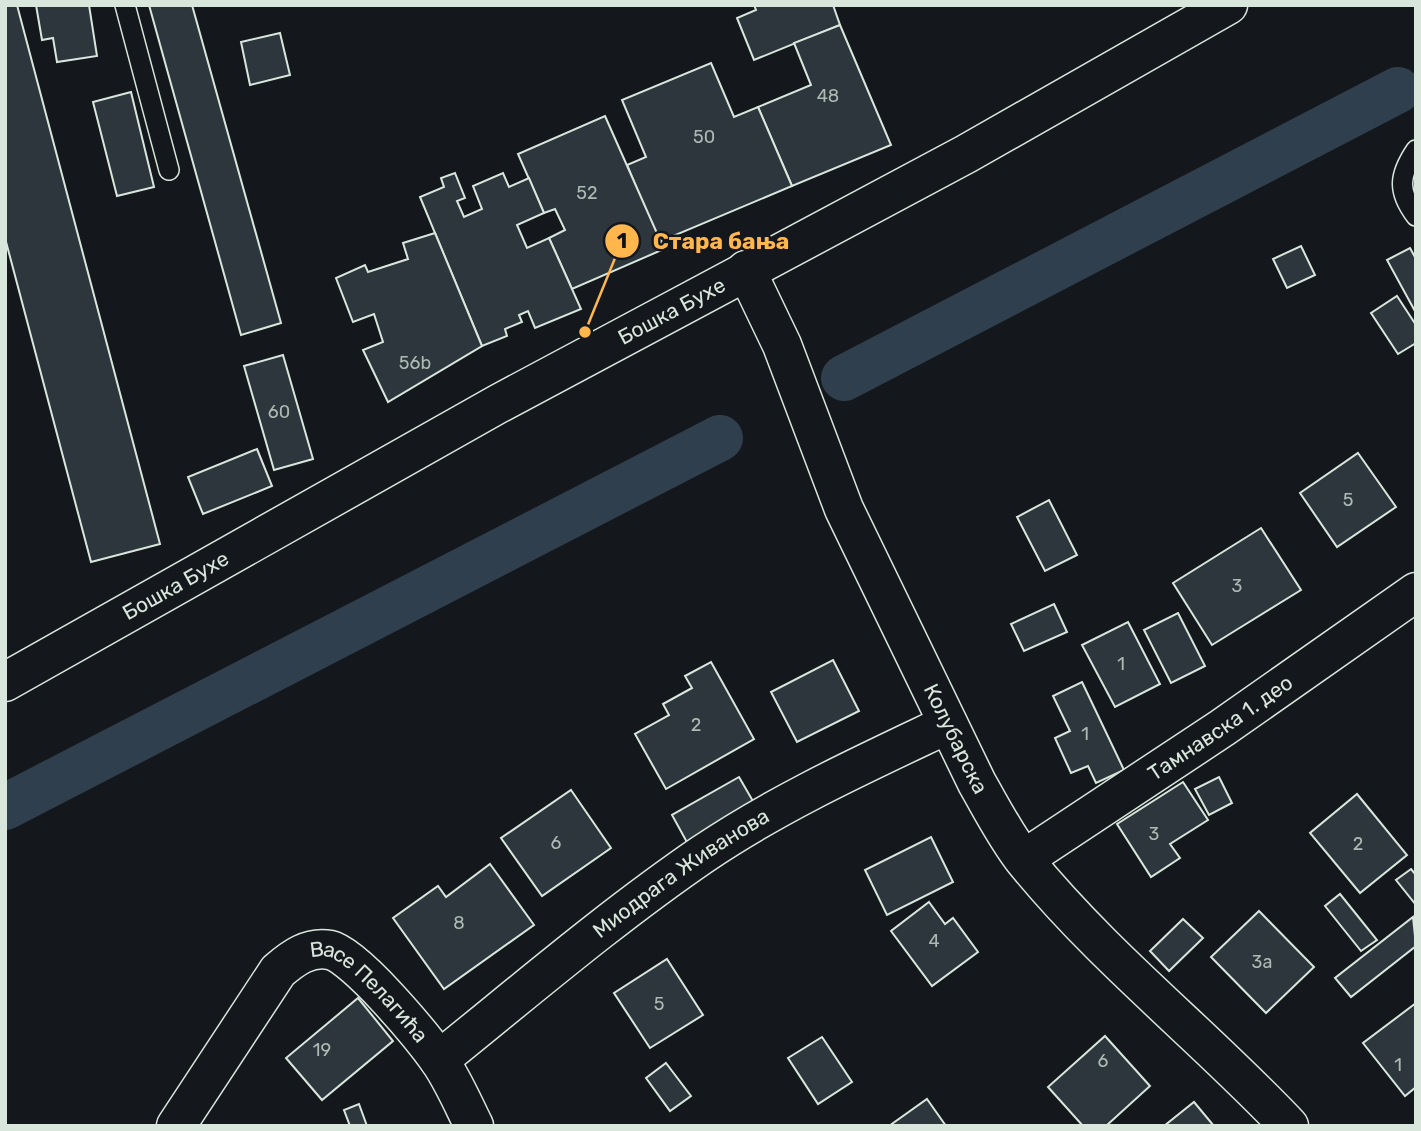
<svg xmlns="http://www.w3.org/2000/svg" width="1421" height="1131" font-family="Rubik,sans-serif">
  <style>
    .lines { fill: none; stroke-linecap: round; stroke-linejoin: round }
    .canal { stroke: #2f3f4d; stroke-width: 46 }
    .building { fill: #2c363c; stroke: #d8e6dc; stroke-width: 2 }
    .service-casing { stroke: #d8e6dc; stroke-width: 22 }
    .minor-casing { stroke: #d8e6dc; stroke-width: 41 }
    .secondary-casing { stroke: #d8e6dc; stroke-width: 41 }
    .service { stroke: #14181c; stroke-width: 19 }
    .minor { stroke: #14181c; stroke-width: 38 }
    .secondary { stroke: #14181c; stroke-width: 38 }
    .labels { text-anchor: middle; stroke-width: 5; stroke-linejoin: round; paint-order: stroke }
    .number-label { font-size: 18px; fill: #adbab4 }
    .street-label { font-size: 21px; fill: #d8e6dc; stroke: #14181c }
    .leader { fill: none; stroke: #ffb74d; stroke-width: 2.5 }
    .callout-dot { fill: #ffb74d; stroke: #14181c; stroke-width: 2.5 }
    .mark-label { font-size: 21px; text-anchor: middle; font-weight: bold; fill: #111 }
    .callout-label { font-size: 23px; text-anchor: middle; font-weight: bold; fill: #ffb74d; stroke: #14181c; stroke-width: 5; stroke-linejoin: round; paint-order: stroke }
  </style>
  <rect width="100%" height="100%" fill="#14181c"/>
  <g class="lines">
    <g class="canal">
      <path d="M 844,378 L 1398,90"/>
      <path d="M 5,807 L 720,438"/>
    </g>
  </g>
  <g class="building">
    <path d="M 5,5 L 17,5 L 160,544 L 91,562 L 5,238 Z"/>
    <path d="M 36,5 L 89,5 L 97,56 L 57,62 L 53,38 L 42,40 Z"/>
    <path d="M 149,5 L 192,5 L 281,323 L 241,335 Z"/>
    <path d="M 754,5 L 833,5 L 840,25 L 754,60 L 737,18 L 756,10 Z"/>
    <path d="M 840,25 L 891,145 L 792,186 L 758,107 L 811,85 L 794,43 Z"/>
    <path d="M 280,33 L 290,75 L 250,85 L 241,42 Z"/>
    <path d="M 711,63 L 734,117 L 758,107 L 792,186 L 659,242 L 627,165 L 646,157 L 622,100 Z"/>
    <path d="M 131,92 L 154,187 L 117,196 L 93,102 Z"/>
    <path d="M 605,116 L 664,249 L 572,289 L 549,238 L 565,230 L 555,209 L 544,213 L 518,154 Z"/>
    <path d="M 455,173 L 465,198 L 457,201 L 464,217 L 482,209 L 473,186 L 503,173 L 509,187 L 529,178 L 544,213 L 517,225 L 527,248 L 549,238 L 581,309 L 535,328 L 528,311 L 519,315 L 522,322 L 505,329 L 507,336 L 482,346 L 420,197 L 444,187 L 441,178 Z"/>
    <path d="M 435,233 L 482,346 L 388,402 L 363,350 L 383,342 L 374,314 L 353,322 L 336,278 L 365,265 L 368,272 L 408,259 L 403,243 Z"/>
    <path d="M 1301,246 L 1315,275 L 1287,288 L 1273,259 Z"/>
    <path d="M 1410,248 L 1416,259 L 1416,313 L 1387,260 Z"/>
    <path d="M 1397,296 L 1416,325 L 1416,343 L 1398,354 L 1371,313 Z"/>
    <path d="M 283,355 L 313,459 L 274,470 L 244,366 Z"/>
    <path d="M 257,449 L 272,486 L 203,514 L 188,477 Z"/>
    <path d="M 1358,453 L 1396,507 L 1337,547 L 1300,493 Z"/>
    <path d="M 1049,500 L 1077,555 L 1045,571 L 1017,517 Z"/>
    <path d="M 1261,528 L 1301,590 L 1212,645 L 1173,583 Z"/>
    <path d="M 1054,604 L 1067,632 L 1024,651 L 1011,624 Z"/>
    <path d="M 1178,613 L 1205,666 L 1171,683 L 1144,630 Z"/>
    <path d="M 1128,622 L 1160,684 L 1115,707 L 1082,645 Z"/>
    <path d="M 833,660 L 859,711 L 797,742 L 771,692 Z"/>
    <path d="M 711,662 L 754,739 L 666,789 L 635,734 L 669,715 L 663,704 L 692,688 L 685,676 Z"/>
    <path d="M 1082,682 L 1124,770 L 1096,783 L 1088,766 L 1071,773 L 1055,738 L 1070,731 L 1053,696 Z"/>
    <path d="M 739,777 L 757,808 L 689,846 L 672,815 Z"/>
    <path d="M 1219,777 L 1232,803 L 1209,815 L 1195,789 Z"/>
    <path d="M 1183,782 L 1208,820 L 1170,844 L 1180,858 L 1151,877 L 1117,824 Z"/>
    <path d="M 571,790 L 611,848 L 542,896 L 501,838 Z"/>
    <path d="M 1357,794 L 1407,855 L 1360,893 L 1310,833 Z"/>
    <path d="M 931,837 L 953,882 L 887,915 L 865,870 Z"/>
    <path d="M 490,864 L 534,925 L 444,989 L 393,918 L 438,886 L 446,897 Z"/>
    <path d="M 1411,869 L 1416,875 L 1416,905 L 1396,880 Z"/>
    <path d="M 1340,894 L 1377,940 L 1361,951 L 1325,906 Z"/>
    <path d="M 929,902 L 945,924 L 953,918 L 978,952 L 932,986 L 891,931 Z"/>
    <path d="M 1259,911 L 1314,967 L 1266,1013 L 1211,957 Z"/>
    <path d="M 1413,917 L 1416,946 L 1351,997 L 1335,978 Z"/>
    <path d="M 1183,919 L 1203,938 L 1169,971 L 1150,951 Z"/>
    <path d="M 667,959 L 703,1015 L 650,1048 L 614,993 Z"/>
    <path d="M 358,998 L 393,1041 L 322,1100 L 286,1058 Z"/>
    <path d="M 1416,1003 L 1416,1087 L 1405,1096 L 1363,1043 Z"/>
    <path d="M 1105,1036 L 1150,1086 L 1106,1126 L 1083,1126 L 1048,1087 Z"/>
    <path d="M 822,1037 L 852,1082 L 818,1104 L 788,1058 Z"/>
    <path d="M 666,1063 L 691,1096 L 670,1111 L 646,1078 Z"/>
    <path d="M 927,1099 L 946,1126 L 889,1126 Z"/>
    <path d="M 1194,1102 L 1214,1126 L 1164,1126 Z"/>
    <path d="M 359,1104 L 367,1126 L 350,1126 L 344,1110 Z"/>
  </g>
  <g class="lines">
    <defs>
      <g id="service">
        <path d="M 125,5 L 169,170"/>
        <path d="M 1416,150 C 1399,175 1397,191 1416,216"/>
      </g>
      <g id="minor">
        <path id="s1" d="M 746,270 L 782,345 L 844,509 L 977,783 C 992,809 1006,837 1025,861 C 1104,958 1203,1035 1289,1126"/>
        <path id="s2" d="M 1024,859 L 1222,728 L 1416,592"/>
        <path id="s3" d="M 439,1060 C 526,990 611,917 703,854 C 780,802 864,764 948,724"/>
        <path id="s4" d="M 176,1126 L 278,971 C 293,958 309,946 330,950 C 355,955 422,1036 439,1060 C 453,1080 463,1104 474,1126"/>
      </g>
      <g id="secondary">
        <path id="s5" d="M 5,682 L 498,404 L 966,154 L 1228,5"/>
      </g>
    </defs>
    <use href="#service" class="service-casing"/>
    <use href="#minor" class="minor-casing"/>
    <use href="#secondary" class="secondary-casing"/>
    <use href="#service" class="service"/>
    <use href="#minor" class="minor"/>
    <use href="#secondary" class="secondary"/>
  </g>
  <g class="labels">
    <g class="number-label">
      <text x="828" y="102">48</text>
      <text x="704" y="143">50</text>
      <text x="587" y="199">52</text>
      <text x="415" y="369">56b</text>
      <text x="279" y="418">60</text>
      <text x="1348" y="506">5</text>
      <text x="1237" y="592">3</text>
      <text x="1121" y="670">1</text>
      <text x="696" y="731">2</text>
      <text x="1085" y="740">1</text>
      <text x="1154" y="840">3</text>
      <text x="556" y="849">6</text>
      <text x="1358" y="850">2</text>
      <text x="459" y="929">8</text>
      <text x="934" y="947">4</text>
      <text x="1262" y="968">3a</text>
      <text x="659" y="1010">5</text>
      <text x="322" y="1056">19</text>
      <text x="1103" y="1067">6</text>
      <text x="1398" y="1071">1</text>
    </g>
    <g class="street-label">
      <text dy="7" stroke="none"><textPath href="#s5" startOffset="763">Бошка Бухе</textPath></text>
      <text dy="7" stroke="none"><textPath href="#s5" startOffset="196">Бошка Бухе</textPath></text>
      <text dy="7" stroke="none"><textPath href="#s2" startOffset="236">Тамнавска 1. део</textPath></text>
      <text dy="7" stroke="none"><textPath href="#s1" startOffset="514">Колубарска</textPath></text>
      <text dy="7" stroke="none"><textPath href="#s3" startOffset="306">Миодрага Живанова</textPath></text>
      <text dy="7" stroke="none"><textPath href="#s4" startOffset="299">Васе Пелагића</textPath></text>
    </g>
  </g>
  <path class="leader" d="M585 332L622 241"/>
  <g class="callout-dot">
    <circle cx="585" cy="332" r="7"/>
    <circle cx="622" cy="241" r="18"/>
  </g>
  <g class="mark-label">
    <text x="622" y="248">1</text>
  </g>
  <g class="callout-label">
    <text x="721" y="249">Стара бања</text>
  </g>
  <rect width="1421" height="1131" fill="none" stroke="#d8e6dc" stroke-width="14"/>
</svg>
